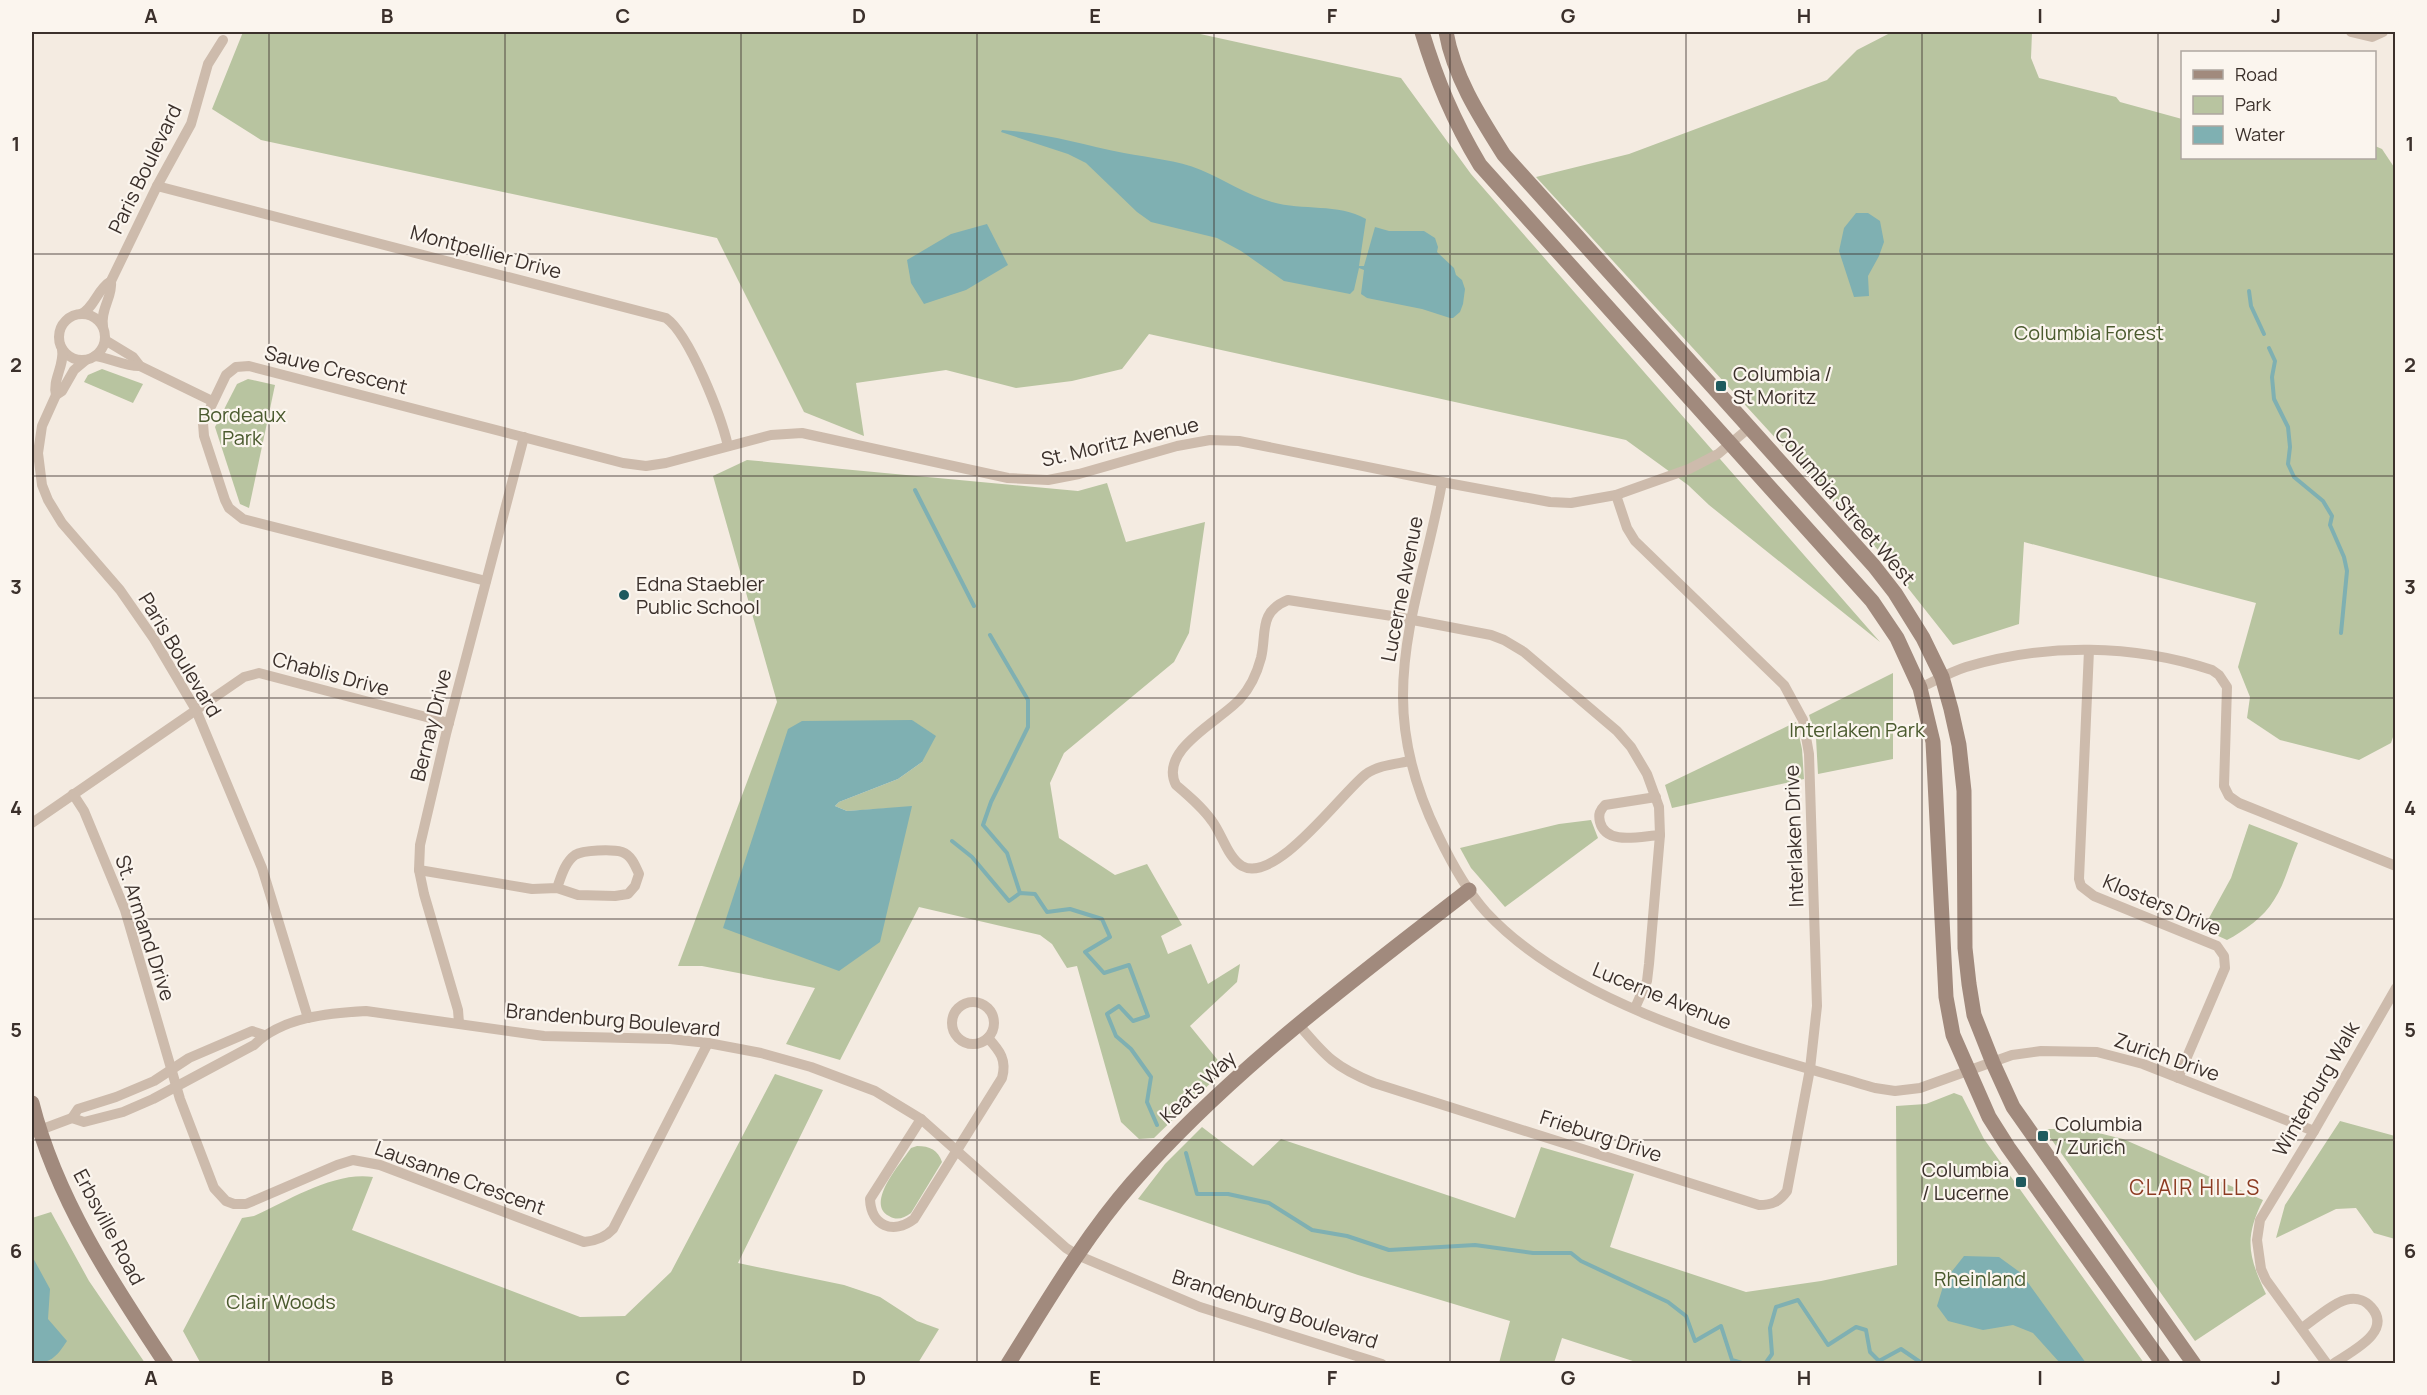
<svg xmlns="http://www.w3.org/2000/svg" width="2427" height="1395" font-family="Manrope,sans-serif">
  <style>
    .green { fill: #b8c4a0; fill-rule: evenodd }
    .water { fill: #7fb0b2 }
    .lines { fill: none; stroke-linecap: round; stroke-linejoin: round }
    .stream { stroke: #7fb0b2; stroke-width: 4 }
    .street { stroke: #cdbbac; stroke-width: 10 }
    .secondary { stroke: #a18a7d; stroke-width: 15 }
    .grid { fill: none; stroke: #3b302b; stroke-width: 1.5; stroke-opacity: 0.55 }
    .poi-dot { fill: #1f5a5e; stroke: #fbf5ee; stroke-width: 2 }
    .labels { text-anchor: middle; stroke-width: 4.5; stroke-linejoin: round; paint-order: stroke }
    .street-label { font-size: 20px; fill: #3b302b; stroke: #fbf5ee }
    .park-label { font-size: 20px; fill: #4a5a2e; stroke: #fbf5ee }
    .poi-label { font-size: 20px; fill: #3b302b; stroke: #fbf5ee; text-anchor: start }
    .neighbourhood-label { font-size: 21px; letter-spacing: 1.5px; fill: #8c3b22; stroke: #fbf5ee }
    .neatline { fill: none; stroke: #3b302b; stroke-width: 2 }
    .grid-label { font-size: 20px; text-anchor: middle; font-weight: bold; fill: #3b302b }
  </style>
  <rect width="100%" height="100%" fill="#f4ebe1"/>
  <g class="green">
    <path d="M 243,32 L 1191,32 L 1401,78 L 1471,174 L 1880,642 L 1709,505 L 1688,485 L 1626,440 L 1149,334 L 1122,369 L 1072,381 L 1016,388 L 946,370 L 856,383 L 864,436 L 804,412 L 717,238 L 261,140 L 212,109 Z"/>
    <path d="M 1892,32 L 2032,32 L 2031,58 L 2039,78 L 2116,97 L 2120,102 L 2182,119 L 2182,158 L 2374,158 L 2375,146 L 2382,149 L 2396,170 L 2396,728 L 2391,743 L 2359,760 L 2280,740 L 2247,718 L 2250,697 L 2238,667 L 2256,603 L 2024,542 L 2019,624 L 1953,645 L 1878,550 L 1536,177 L 1629,154 L 1827,80 L 1857,50 Z"/>
    <path d="M 102,369 L 143,384 L 133,403 L 84,382 L 88,375 Z"/>
    <path d="M 248,379 L 275,385 L 249,508 L 240,504 L 215,427 L 237,384 Z"/>
    <path d="M 747,460 L 1078,491 L 1107,483 L 1126,542 L 1205,522 L 1189,633 L 1174,662 L 1064,753 L 1050,783 L 1059,838 L 1115,875 L 1147,864 L 1182,925 L 1161,936 L 1168,954 L 1191,944 L 1208,984 L 1240,964 L 1237,982 L 1190,1026 L 1225,1069 L 1154,1138 L 1139,1139 L 1121,1122 L 1077,966 L 1067,968 L 1052,944 L 1040,935 L 919,907 L 840,1060 L 786,1044 L 815,988 L 702,966 L 678,966 L 777,702 L 713,476 ZM 912,720 L 922,762 L 898,779 L 839,802 L 835,806 L 847,811 L 911,807 L 723,928 Z"/>
    <path d="M 1893,673 L 1893,759 L 1818,774 L 1816,738 L 1809,715 Z"/>
    <path d="M 1796,722 L 1802,749 L 1804,779 L 1672,808 L 1665,785 Z"/>
    <path d="M 1591,820 L 1598,838 L 1505,907 L 1471,868 L 1460,848 L 1559,824 Z"/>
    <path d="M 2249,824 L 2298,843 C 2290,861 2285,884 2274,900 C 2264,917 2244,931 2227,940 L 2203,929 L 2231,878 Z"/>
    <path d="M 775,1074 L 823,1090 L 738,1263 L 844,1285 L 880,1297 L 917,1321 L 939,1329 L 918,1363 L 201,1364 L 183,1331 L 242,1218 L 254,1216 C 289,1200 335,1171 373,1177 L 352,1230 L 580,1317 L 625,1316 L 671,1272 Z"/>
    <path d="M 1954,1093 L 1962,1096 L 1984,1139 L 2144,1363 L 1642,1364 L 1562,1338 L 1554,1363 L 1499,1363 L 1510,1321 L 1358,1275 L 1138,1199 L 1165,1164 L 1202,1127 L 1253,1166 L 1281,1139 L 1515,1218 L 1541,1147 L 1634,1174 L 1610,1247 L 1746,1292 L 1821,1281 L 1897,1265 L 1896,1106 L 1926,1104 Z"/>
    <path d="M 2340,1121 L 2395,1136 L 2395,1239 L 2374,1233 L 2356,1208 L 2336,1209 L 2276,1238 L 2285,1205 Z"/>
    <path d="M 2044,1129 L 2082,1129 L 2123,1139 L 2263,1200 C 2244,1238 2248,1256 2266,1294 L 2195,1341 Z"/>
    <path d="M 917,1146 C 930,1146 938,1150 942,1162 L 911,1213 C 904,1218 897,1221 889,1216 C 865,1203 901,1163 911,1148 Z"/>
    <path d="M 51,1212 L 89,1281 L 145,1363 L 32,1364 L 32,1218 Z"/>
  </g>
  <g class="water">
    <path d="M 1002,130 C 1045,133 1083,145 1124,153 C 1150,158 1177,160 1201,170 C 1225,180 1247,195 1272,202 C 1303,211 1338,203 1366,219 L 1359,266 L 1364,266 L 1375,227 L 1389,231 L 1424,231 L 1435,238 L 1438,247 L 1437,252 L 1454,268 L 1456,275 L 1462,280 L 1465,289 L 1463,304 L 1460,312 L 1453,318 L 1450,318 L 1422,309 L 1367,298 L 1361,294 L 1364,270 L 1359,268 L 1354,290 L 1350,294 L 1284,281 L 1241,251 L 1217,238 L 1151,222 L 1137,212 L 1086,163 L 1068,154 L 1001,132 Z"/>
    <path d="M 1856,213 L 1868,213 L 1880,221 L 1884,242 L 1879,256 L 1868,276 L 1869,296 L 1854,297 L 1839,251 L 1844,228 Z"/>
    <path d="M 987,224 L 1008,265 L 966,290 L 924,304 L 911,283 L 907,260 L 951,234 Z"/>
    <path d="M 912,720 L 936,736 L 922,762 L 898,779 L 839,802 L 835,806 L 847,811 L 912,806 L 880,942 L 839,971 L 723,928 L 788,729 L 802,721 Z"/>
    <path d="M 32,1256 L 50,1289 L 48,1319 L 67,1341 C 57,1356 51,1364 32,1363 Z"/>
    <path d="M 1964,1256 L 1999,1257 L 2021,1273 L 2086,1363 L 2060,1363 L 2033,1333 L 2013,1325 L 1983,1330 L 1948,1321 L 1937,1306 L 1945,1280 Z"/>
  </g>
  <g class="lines">
    <g class="stream">
      <path d="M 2249,291 L 2251,306 L 2264,334"/>
      <path d="M 2269,348 L 2275,361 L 2272,377 L 2274,399 L 2288,427 L 2290,447 L 2288,464 L 2294,477 L 2323,501 L 2332,516 L 2330,525 L 2344,557 L 2347,571 L 2341,633"/>
      <path d="M 915,490 L 974,606"/>
      <path d="M 990,635 L 1028,700 L 1028,727 L 991,802 L 983,825 L 1007,853 L 1020,893"/>
      <path d="M 952,841 L 972,857 L 1009,901 L 1020,893 L 1035,894 L 1047,912 L 1070,909 L 1102,919 L 1110,937 L 1085,952 L 1104,973 L 1129,965 L 1148,1016 L 1133,1021 L 1119,1006 L 1107,1014 L 1116,1036 L 1131,1049 L 1151,1077 L 1147,1102 L 1157,1125"/>
      <path d="M 1186,1153 L 1197,1194 L 1228,1194 L 1269,1203 L 1312,1230 L 1347,1236 L 1389,1250 L 1475,1245 L 1533,1253 L 1571,1253 L 1581,1261 L 1668,1302 L 1686,1316 L 1695,1341 L 1721,1326 L 1732,1360 L 1745,1364"/>
      <path d="M 1765,1364 L 1772,1354 L 1770,1328 L 1776,1307 L 1798,1300 L 1828,1345 L 1856,1327 L 1866,1330 L 1870,1352 L 1879,1361 L 1901,1349 L 1923,1364"/>
    </g>
    <g class="street">
      <path d="M 2351,32 L 2372,37 L 2383,32"/>
      <path d="M 157,186 L 666,318 C 690,335 721,416 728,446"/>
      <circle cx="82" cy="337" r="23"/>
      <path d="M 81,314 C 95,307 97,289 111,281 L 157,186 L 191,124 L 208,64 L 223,40"/>
      <path d="M 103,326 C 100,309 113,297 111,281"/>
      <path d="M 105,340 L 133,357 L 140,366 L 212,401"/>
      <path d="M 95,356 C 110,358 127,367 140,366"/>
      <path d="M 86,360 L 74,370 L 62,391 L 56,395 L 42,426 L 38,453 L 42,485 L 48,500 L 62,523 L 120,590 L 154,639 L 196,710 L 262,868 L 308,1018"/>
      <path d="M 56,395 C 52,379 65,366 62,349"/>
      <path d="M 1442,482 C 1430,554 1403,622 1403,696 C 1403,745 1417,792 1438,835 C 1451,862 1466,890 1486,912 C 1577,1010 1750,1051 1875,1088 L 1895,1091 L 1920,1088 L 2012,1055 L 2041,1051 L 2097,1052 L 2143,1064 L 2314,1131"/>
      <path d="M 486,581 L 243,519 L 229,508 L 225,500 L 204,436 L 203,423 L 226,375 L 236,367 L 249,366 L 623,463 L 646,466 L 666,463 L 771,435 L 802,433 L 1008,478 L 1048,480 L 1079,474 L 1177,446 L 1210,440 L 1239,441 L 1442,482 L 1550,502 L 1571,503 L 1616,495 L 1689,469 L 1718,454 L 1749,428"/>
      <path d="M 2089,650 L 2079,879 L 2081,886 L 2094,896 L 2217,946 L 2224,956 L 2225,968 L 2178,1078"/>
      <path d="M 1920,688 C 1935,681 1950,672 1966,667 C 2046,643 2133,644 2212,670 L 2219,675 L 2227,687 L 2224,786 L 2229,796 L 2239,803 L 2396,866"/>
      <path d="M 1410,761 C 1396,764 1379,765 1366,774 C 1343,791 1276,885 1242,866 C 1228,858 1222,834 1212,821 C 1202,807 1189,796 1176,785 C 1158,750 1220,721 1240,699 C 1250,688 1257,673 1261,658 C 1267,633 1258,612 1288,600 L 1392,616 L 1491,635 L 1504,640 L 1524,652 L 1617,731 L 1631,747 L 1647,774 L 1659,807 L 1660,835 L 1649,964 L 1647,981 L 1635,1008"/>
      <path d="M 73,794 L 84,811 L 125,910 L 180,1099 L 214,1188 L 226,1201 L 234,1204 L 246,1204 L 337,1165 L 353,1160 L 380,1165 L 584,1242 C 595,1241 605,1238 613,1229 L 708,1043"/>
      <path d="M 1656,797 L 1605,805 C 1600,810 1598,814 1600,822 C 1606,846 1641,836 1660,835"/>
      <path d="M 32,823 L 244,677 L 259,673 L 449,723"/>
      <path d="M 419,870 L 532,889 L 557,888 L 578,895 L 615,896 L 628,894 L 635,886 L 639,874 C 635,865 631,855 622,852 C 612,849 583,850 575,855 C 565,862 561,877 557,888"/>
      <circle cx="973" cy="1023" r="21"/>
      <path d="M 459,1023 L 458,1010 L 424,894 L 419,870 L 420,845 L 446,734 L 524,437"/>
      <path d="M 1299,1025 C 1326,1057 1335,1067 1374,1083 L 1759,1205 C 1772,1205 1779,1202 1787,1191 L 1810,1069 L 1817,1006 L 1809,754 L 1803,720 L 1784,685 L 1635,541 L 1627,528 L 1616,495"/>
      <path d="M 72,1118 L 78,1109 L 116,1097 L 154,1081 L 189,1058 L 252,1031 L 264,1035"/>
      <path d="M 921,1119 L 870,1199 C 871,1226 893,1235 914,1219 L 1002,1078 C 1007,1060 1000,1051 988,1038"/>
      <path d="M 32,1133 L 72,1118 L 84,1122 L 123,1112 L 153,1099 L 254,1045 C 282,1017 329,1013 366,1011 L 544,1036 L 670,1039 L 708,1043 L 761,1053 L 811,1067 L 875,1091 L 921,1119 L 1066,1248 L 1077,1255 L 1200,1307 L 1382,1364"/>
      <path d="M 2302,1328 C 2314,1320 2336,1300 2350,1299 C 2358,1298 2366,1301 2371,1307 C 2394,1332 2350,1352 2333,1364"/>
      <path d="M 2327,1364 L 2266,1280 L 2261,1269 L 2257,1240 L 2260,1220 L 2314,1131 L 2396,988"/>
    </g>
    <g class="secondary">
      <path d="M 1422,32 C 1437,81 1453,120 1480,165 L 1872,601 L 1897,638 L 1920,688 L 1933,742 L 1946,997 L 1953,1035 L 1989,1117 L 2008,1147 L 2163,1364"/>
      <path d="M 1446,32 C 1454,77 1480,117 1504,155 L 1874,566 L 1895,593 L 1923,638 L 1942,677 L 1951,709 L 1959,745 L 1964,791 L 1965,948 L 1969,984 L 1974,1015 L 1993,1063 L 2013,1107 L 2194,1364"/>
      <path d="M 32,1103 C 56,1198 112,1283 166,1364"/>
      <path d="M 1008,1364 C 1047,1302 1084,1238 1132,1183 C 1230,1071 1352,981 1469,890"/>
    </g>
  </g>
  <path class="grid" d="M 269,32 L 269,1364M 505,32 L 505,1364M 741,32 L 741,1364M 977,32 L 977,1364M 1214,32 L 1214,1364M 1450,32 L 1450,1364M 1686,32 L 1686,1364M 1922,32 L 1922,1364M 2158,32 L 2158,1364M 32,254 L 2396,254M 32,476 L 2396,476M 32,698 L 2396,698M 32,919 L 2396,919M 32,1140 L 2396,1140"/>
  <g class="poi-dot">
    <rect x="1715" y="380" width="12" height="12" rx="3"/>
    <circle cx="624" cy="595" r="6"/>
    <rect x="2037" y="1130" width="12" height="12" rx="3"/>
    <rect x="2015" y="1176" width="12" height="12" rx="3"/>
  </g>
  <g class="labels">
    <g class="street-label">
      <text transform="translate(145 169) rotate(-64)" y="7">Paris Boulevard</text>
      <text transform="translate(486 252) rotate(15)" y="7">Montpellier Drive</text>
      <text transform="translate(336 370) rotate(14)" y="7">Sauve Crescent</text>
      <text transform="translate(1120 442) rotate(-13)" y="7">St. Moritz Avenue</text>
      <text transform="translate(1845 506) rotate(49)" y="7">Columbia Street West</text>
      <text transform="translate(1402 589) rotate(-79)" y="7">Lucerne Avenue</text>
      <text transform="translate(180 655) rotate(59)" y="7">Paris Boulevard</text>
      <text transform="translate(331 674) rotate(15)" y="7">Chablis Drive</text>
      <text transform="translate(431 725) rotate(-76)" y="7">Bernay Drive</text>
      <text transform="translate(1794 836) rotate(-92)" y="7">Interlaken Drive</text>
      <text transform="translate(2162 905) rotate(23)" y="7">Klosters Drive</text>
      <text transform="translate(145 928) rotate(72)" y="7">St. Armand Drive</text>
      <text transform="translate(1662 996) rotate(22)" y="7">Lucerne Avenue</text>
      <text transform="translate(613 1020) rotate(5)" y="7">Brandenburg Boulevard</text>
      <text transform="translate(2167 1057) rotate(19)" y="7">Zurich Drive</text>
      <text transform="translate(1198 1087) rotate(-43)" y="7">Keats Way</text>
      <text transform="translate(2316 1089) rotate(-60)" y="7">Winterburg Walk</text>
      <text transform="translate(1601 1136) rotate(18)" y="7">Frieburg Drive</text>
      <text transform="translate(460 1178) rotate(20)" y="7">Lausanne Crescent</text>
      <text transform="translate(109 1227) rotate(62)" y="7">Erbsville Road</text>
      <text transform="translate(1275 1309) rotate(18)" y="7">Brandenburg Boulevard</text>
    </g>
    <g class="park-label">
      <text x="2089" y="340">Columbia Forest</text>
      <text x="242" y="422">Bordeaux<tspan x="242" dy="23">Park</tspan></text>
      <text x="1857" y="737">Interlaken Park</text>
      <text x="1980" y="1286">Rheinland</text>
      <text x="281" y="1309">Clair Woods</text>
    </g>
    <g class="poi-label">
      <text x="1733" y="381">Columbia /<tspan x="1733" dy="23">St Moritz</tspan></text>
      <text x="636" y="591">Edna Staebler<tspan x="636" dy="23">Public School</tspan></text>
      <text x="2055" y="1131">Columbia<tspan x="2055" dy="23">/ Zurich</tspan></text>
      <text x="2009" y="1177" text-anchor="end">Columbia<tspan x="2009" dy="23">/ Lucerne</tspan></text>
    </g>
    <g class="neighbourhood-label">
      <text x="2195" y="1195">CLAIR HILLS</text>
    </g>
  </g>
  <rect width="2427" height="1395" fill="none" stroke="#fbf5ee" stroke-width="66"/>
  <rect x="2181" y="51" width="195" height="108" fill="#fbf5ee" stroke="#aea6a0" stroke-width="1.5"/>
  <rect x="2193" y="70" width="30" height="9" fill="#a18a7d" stroke="#aea6a0" stroke-width="1.5"/>
  <text x="2235" y="81" font-size="18" fill="#3b302b">Road</text>
  <rect x="2193" y="96" width="30" height="18" fill="#b8c4a0" stroke="#aea6a0" stroke-width="1.5"/>
  <text x="2235" y="111" font-size="18" fill="#3b302b">Park</text>
  <rect x="2193" y="126" width="30" height="18" fill="#7fb0b2" stroke="#aea6a0" stroke-width="1.5"/>
  <text x="2235" y="141" font-size="18" fill="#3b302b">Water</text>
  <rect x="33" y="33" width="2361" height="1329" class="neatline"/>
  <g class="grid-label">
    <text x="151" y="23">A</text>
    <text x="387" y="23">B</text>
    <text x="623" y="23">C</text>
    <text x="859" y="23">D</text>
    <text x="1095" y="23">E</text>
    <text x="1332" y="23">F</text>
    <text x="1568" y="23">G</text>
    <text x="1804" y="23">H</text>
    <text x="2040" y="23">I</text>
    <text x="2276" y="23">J</text>
    <text x="16" y="151">1</text>
    <text x="2410" y="151">1</text>
    <text x="16" y="372">2</text>
    <text x="2410" y="372">2</text>
    <text x="16" y="594">3</text>
    <text x="2410" y="594">3</text>
    <text x="16" y="815">4</text>
    <text x="2410" y="815">4</text>
    <text x="16" y="1037">5</text>
    <text x="2410" y="1037">5</text>
    <text x="16" y="1258">6</text>
    <text x="2410" y="1258">6</text>
    <text x="151" y="1385">A</text>
    <text x="387" y="1385">B</text>
    <text x="623" y="1385">C</text>
    <text x="859" y="1385">D</text>
    <text x="1095" y="1385">E</text>
    <text x="1332" y="1385">F</text>
    <text x="1568" y="1385">G</text>
    <text x="1804" y="1385">H</text>
    <text x="2040" y="1385">I</text>
    <text x="2276" y="1385">J</text>
  </g>
</svg>
